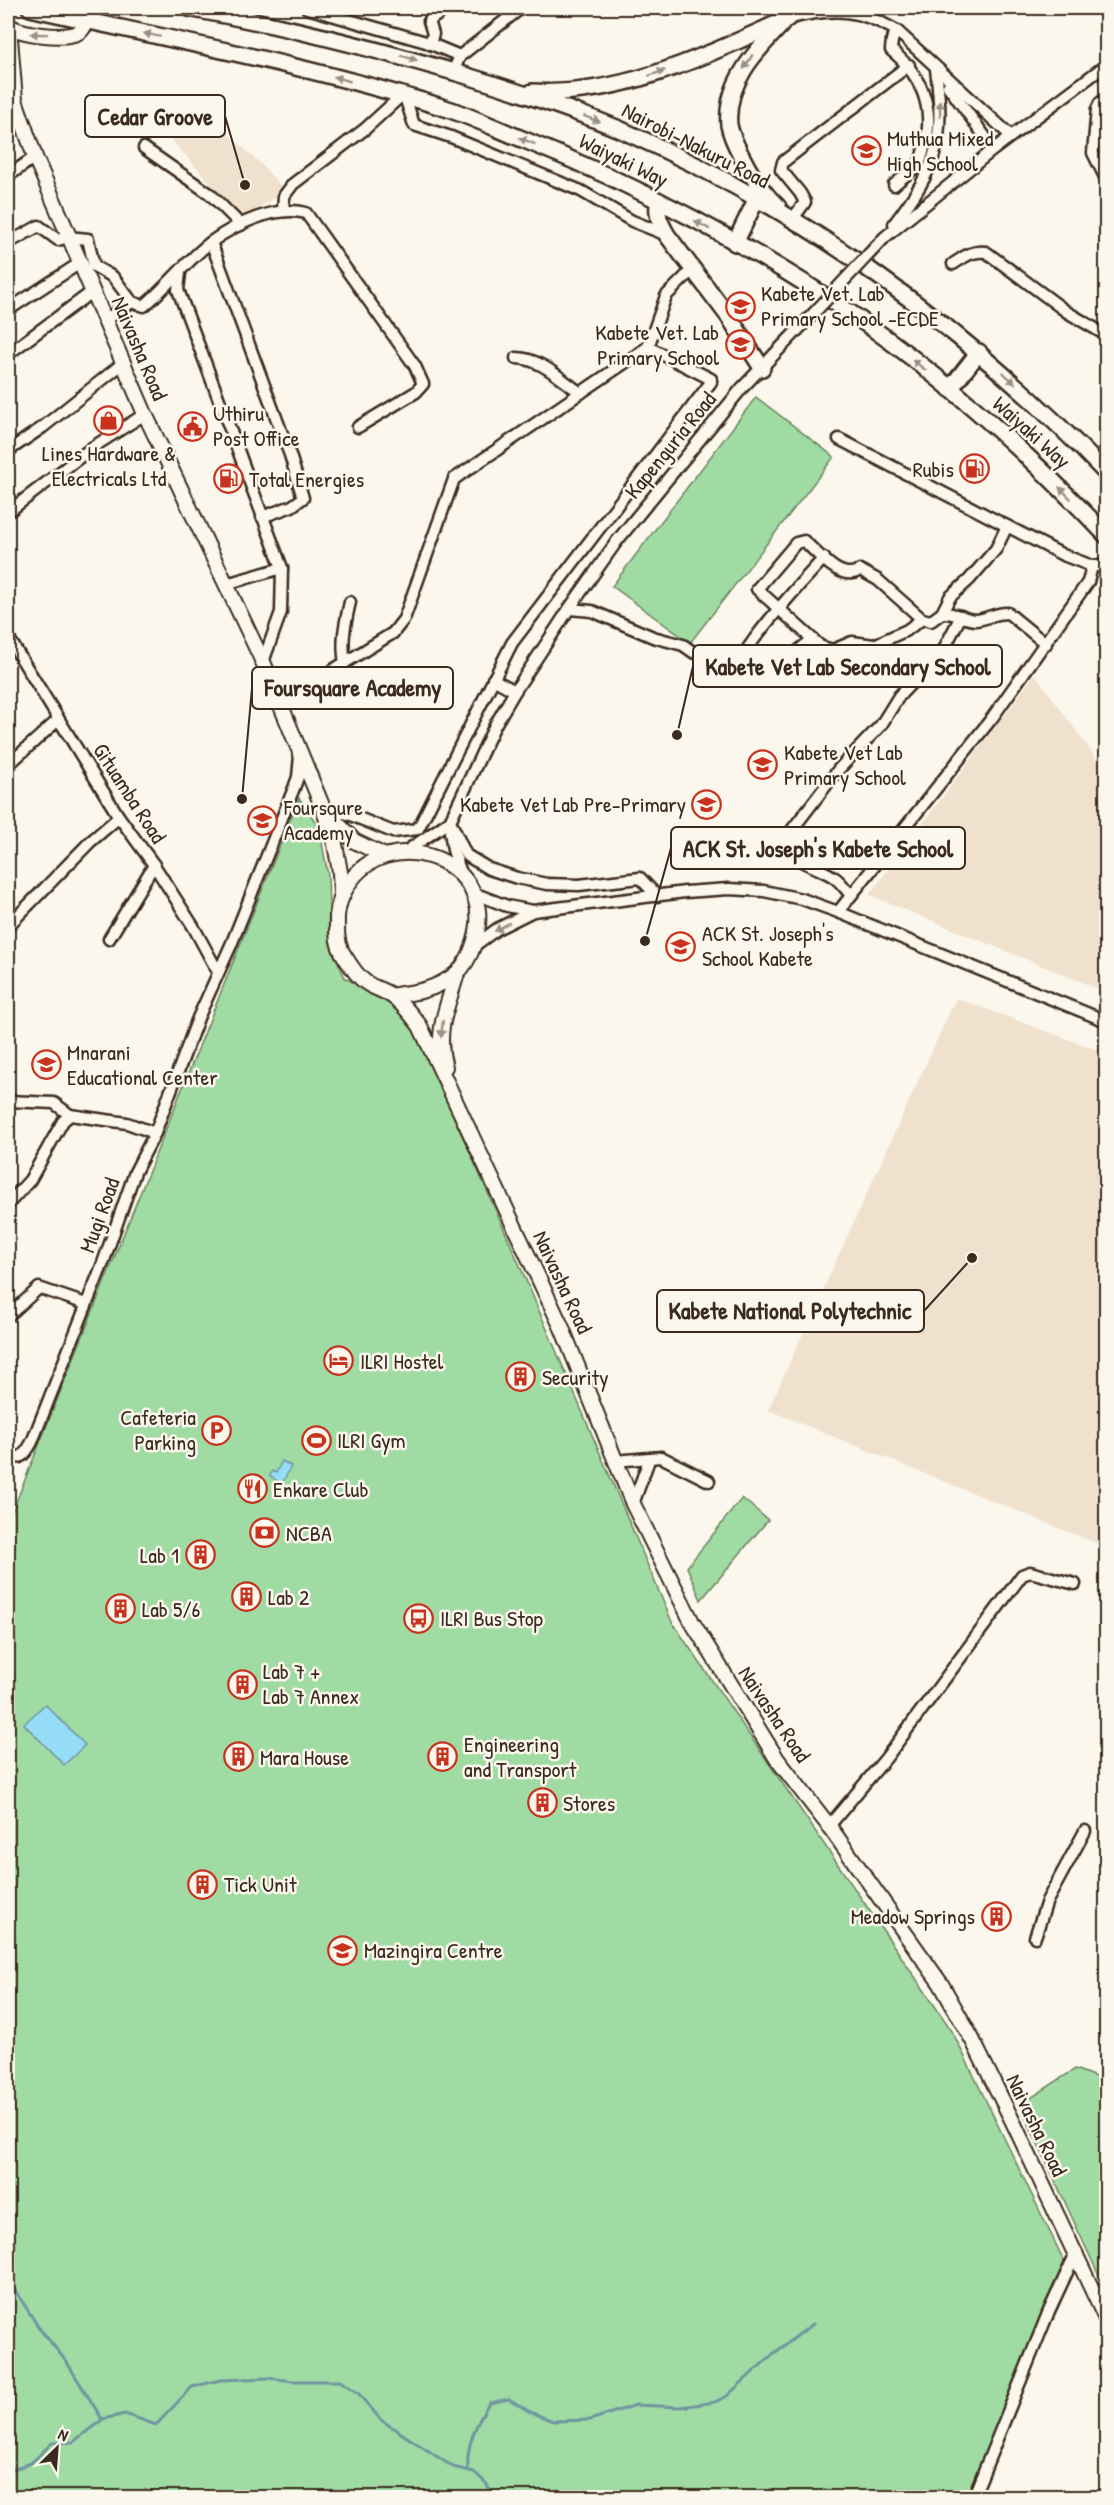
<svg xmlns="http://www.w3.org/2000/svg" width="1114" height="2505" font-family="'Patrick Hand',sans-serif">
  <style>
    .built { fill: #f0e1ce }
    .green { fill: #9fdba2; stroke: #6d8260; stroke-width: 1.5 }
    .water { fill: #95ddf7; stroke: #7195a0; stroke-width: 1.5 }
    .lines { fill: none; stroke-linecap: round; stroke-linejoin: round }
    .stream { stroke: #7195a0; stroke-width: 3 }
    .minor-casing { stroke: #3b2a1e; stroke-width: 15 }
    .major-casing { stroke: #3b2a1e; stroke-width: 18 }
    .highway-casing { stroke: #3b2a1e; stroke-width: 20 }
    .minor { stroke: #fbf7ec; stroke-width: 10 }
    .major { stroke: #fbf7ec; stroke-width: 14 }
    .highway { stroke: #fbf7ec; stroke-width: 15 }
    .minor-bridge-casing { stroke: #3b2a1e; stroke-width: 15; stroke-linecap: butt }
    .minor-bridge { stroke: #fbf7ec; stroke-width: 10 }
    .oneway { fill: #9b9085 }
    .labels { text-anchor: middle; stroke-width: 5; stroke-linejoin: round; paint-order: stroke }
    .poi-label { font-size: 22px; fill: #3b2a1e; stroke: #fbf7ec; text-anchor: start }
    .street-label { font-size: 22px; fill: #3b2a1e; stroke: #fbf7ec }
    .leader { fill: none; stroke: #3b2a1e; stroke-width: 2 }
    .callout-dot { fill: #3b2a1e; stroke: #fbf7ec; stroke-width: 2 }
    .callout { fill: #fbf7ec; stroke: #3b2a1e; stroke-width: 2 }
    .callout-label { font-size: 24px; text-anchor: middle; font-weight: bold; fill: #3b2a1e }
  </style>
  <rect width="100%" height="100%" fill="#fbf7ec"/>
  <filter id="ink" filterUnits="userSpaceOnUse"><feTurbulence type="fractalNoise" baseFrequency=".0167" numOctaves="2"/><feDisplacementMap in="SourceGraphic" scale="12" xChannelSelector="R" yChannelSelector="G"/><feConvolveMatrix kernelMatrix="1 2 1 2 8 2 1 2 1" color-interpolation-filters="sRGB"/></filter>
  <g filter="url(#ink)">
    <g class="built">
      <path d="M 201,109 L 261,164 L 285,191 L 242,219 L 168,136 Z"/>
      <path d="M 1035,674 L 1106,772 L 1106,992 L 869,895 Z"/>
      <path d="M 956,998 L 1106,1053 L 1106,1547 L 768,1410 Z"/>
    </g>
    <g class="green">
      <path d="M 756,397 L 834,457 L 690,643 L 612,586 Z"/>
      <path d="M 299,798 L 319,827 L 328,875 L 330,943 L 345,978 L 381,996 L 398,1009 L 417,1034 L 508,1238 L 672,1622 L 952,2031 L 1065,2263 L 970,2497 L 12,2498 L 8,2495 L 8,1522 Z"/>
      <path d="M 742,1498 L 768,1520 L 701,1600 L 687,1567 Z"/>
      <path d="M 1075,2069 L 1106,2081 L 1106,2291 L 1020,2105 Z"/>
    </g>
    <g class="water">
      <path d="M 282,1461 L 291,1466 L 282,1484 L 270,1476 L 272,1471 L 276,1473 Z"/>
      <path d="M 45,1704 L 85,1745 L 64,1765 L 24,1724 Z"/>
    </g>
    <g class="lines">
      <g class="stream">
        <path d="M 8,2279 L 39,2328 L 66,2361 L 102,2419"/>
        <path d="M 468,2470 C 466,2445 476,2424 489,2403 L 509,2399 L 530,2412 L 553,2421 L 590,2420 L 636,2405 L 681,2407 L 715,2402 L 727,2396 L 773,2354 L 813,2324"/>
        <path d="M 8,2471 L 31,2463 L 52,2443 L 73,2442 L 103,2419 L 125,2414 L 156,2425 L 192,2387 L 220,2380 L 268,2378 L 294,2381 L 340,2381 L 358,2393 L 381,2420 L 453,2467 L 474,2472 L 486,2483 L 494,2498"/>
      </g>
      <defs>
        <g id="minor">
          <path d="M 307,8 L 426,42 L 460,56"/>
          <path d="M 787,19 C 831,8 856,7 897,31 L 1011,136"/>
          <path d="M 430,44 L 433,34 L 429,21 L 447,8"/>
          <path d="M 453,72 L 460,56 L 521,8"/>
          <path d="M 948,86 L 994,149"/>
          <path d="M 405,97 L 414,125 L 451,137 L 581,191 L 632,221 L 667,235"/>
          <path d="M 1106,99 L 1100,103 L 1097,109 L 1093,153 L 1106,179"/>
          <path d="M 144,148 L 210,194 L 241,225"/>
          <path d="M 8,176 L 35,157"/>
          <path d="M 894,185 C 902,178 912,171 919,163 C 922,159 923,151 925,145 C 935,108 921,74 891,50 L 892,40 L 897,31"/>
          <path d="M 283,211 L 284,196 L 293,184 L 365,129 L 401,96"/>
          <path d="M 792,220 L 805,202 L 800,193 L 781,170 L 783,162 L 909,65"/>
          <path d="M 894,224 C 938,165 945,142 936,69"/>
          <path d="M 211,242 L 290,455 L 303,498 L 292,506 L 262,517"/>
          <path d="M 8,243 L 39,226 L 58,240 L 68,237 L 88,239 L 94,266 L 113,277 L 132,302"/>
          <path d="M 869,254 L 885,237 L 994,149 L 1106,65"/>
          <path d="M 953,264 C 964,257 972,250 986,252 L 1067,312 L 1106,335"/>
          <path d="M 180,273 L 178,290 L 282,568 L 281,612 L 263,662"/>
          <path d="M 8,310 L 80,263"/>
          <path d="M 105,320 L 132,302 L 144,306 C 168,286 187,260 211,242 C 236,224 275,205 306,213 L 415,366 L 423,384 L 416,392 L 358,427"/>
          <path d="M 648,347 L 666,296 L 694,268"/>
          <path d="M 8,354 L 93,291"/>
          <path d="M 516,358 C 541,358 561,380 581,393"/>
          <path d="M 839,439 L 1063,555 L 1092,566"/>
          <path d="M 8,451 L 43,427 L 122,364"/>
          <path d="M 8,512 L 93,447 L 145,414"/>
          <path d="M 226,584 L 282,568"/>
          <path d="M 569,609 L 592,611 L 653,637 L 683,645 L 693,652 L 722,661 L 733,661 L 753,668 L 765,668 L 783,663 L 808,643 L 833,650 L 852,642 L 874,645 L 907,630 L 922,619 L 931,621 L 942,613 L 950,597 L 969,580 L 996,549 L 1007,526"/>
          <path d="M 942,613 C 955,612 963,619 975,620 C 986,620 996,612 1008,613 L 1046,644"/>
          <path d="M 8,637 L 119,817 L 154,865 L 193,926 L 218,972"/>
          <path d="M 818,644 L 757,589 L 796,543 L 804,541 C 818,553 841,583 860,570 L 878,580 L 922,619"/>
          <path d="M 345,663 C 341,641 345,624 350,602"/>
          <path d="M 740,664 C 743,646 808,575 824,558"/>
          <path d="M 493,679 L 515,691"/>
          <path d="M 8,765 L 58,720"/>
          <path d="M 324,808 L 351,815 L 393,832 L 418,829 L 512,643 L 711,382 L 711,379 L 648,347 L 454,479 L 404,619 L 393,633 L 333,670"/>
          <path d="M 450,821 L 466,855 L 489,869 L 517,878 L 547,884 L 579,885 L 640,878 L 657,896"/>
          <path d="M 450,831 L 453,850 L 461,873"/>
          <path d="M 405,852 L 450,821 L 495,725 L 515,691 L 569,609 L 617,541 L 742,388 L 813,314"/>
          <path d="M 473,893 L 507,906 L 533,911"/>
          <path d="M 851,895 C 846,890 841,882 835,878 C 818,865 789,864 785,839 L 838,770 L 881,725 L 899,696 L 919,675 L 935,666 L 961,616"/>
          <path d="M 838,912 L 992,718 L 1088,582 L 1092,566 L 1106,566"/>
          <path d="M 8,926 L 90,842 L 119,817"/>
          <path d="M 109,939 L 154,865"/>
          <path d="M 474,946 L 497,929 L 533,911 L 685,892 L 729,889 L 764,891 L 802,899 L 838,912 L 1106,1021"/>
          <path d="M 8,1101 L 54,1103 L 70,1115 L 127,1123 L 155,1133"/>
          <path d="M 8,1204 L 30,1180 L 63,1121 L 70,1115"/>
          <path d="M 8,1316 L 39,1288 L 86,1304"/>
          <path d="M 8,1454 C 20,1463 26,1453 32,1442 L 103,1263 L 135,1172 L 155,1133 L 198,1018 L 231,945 L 294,788 L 298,777 L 300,756"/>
          <path d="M 615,1461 L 661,1457 L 709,1481"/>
          <path d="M 633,1504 L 649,1460"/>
          <path d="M 829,1826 L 886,1758 L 1022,1575 L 1030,1572 L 1075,1584"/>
          <path d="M 1035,1937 L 1047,1901 L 1085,1831"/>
          <path d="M 973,2498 L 1049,2311 L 1075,2255"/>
        </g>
        <g id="major">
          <path d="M 8,25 C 20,34 65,40 79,32 C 83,30 85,25 86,20"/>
          <path d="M 9,26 L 15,100 L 35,157 L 145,414 L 263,662 L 323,808 L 335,844 L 340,872 L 341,895"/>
          <path d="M 327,812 L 354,841 L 383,855"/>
          <path d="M 392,996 C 398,994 403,994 410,993 C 425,991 439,986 452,977 C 468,966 476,943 478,925 C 485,855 387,826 349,883 C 342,894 338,903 337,916 C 337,928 336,941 342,952 C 348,962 355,974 364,981 C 372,988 384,990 392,996 C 404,1004 412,1016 420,1026 L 562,1328 L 633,1504 L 692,1622 L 777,1759 L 829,1826 L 941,1984 L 972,2039 L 1014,2124 L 1106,2319"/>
          <path d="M 445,1067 C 434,1030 448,1007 457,973"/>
        </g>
        <g id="highway">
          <path d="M 30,8 C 168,39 307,65 442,107 C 471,116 499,130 527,141 C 637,185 753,247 852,314 C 944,377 1029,454 1106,535"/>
          <path d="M 188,8 C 282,25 373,48 464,75 C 516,91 569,108 619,129 C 803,209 968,329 1106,473"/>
          <path d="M 532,92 C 623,97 706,55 787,19"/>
          <path d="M 659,201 C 655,214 661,224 667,235 L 729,317 L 762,368"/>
          <path d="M 778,207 C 764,194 752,177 743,159 C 738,149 731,137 729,125 C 725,84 755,52 781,25"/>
          <path d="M 735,243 L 756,200"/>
          <path d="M 950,389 L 979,352"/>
        </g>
      </defs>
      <use href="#minor" class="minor-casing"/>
      <use href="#major" class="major-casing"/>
      <use href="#highway" class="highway-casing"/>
      <use href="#minor" class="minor"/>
      <use href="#major" class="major"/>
      <use href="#highway" class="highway"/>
      <defs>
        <path id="minor-bridge" d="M 813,314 L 869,254"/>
      </defs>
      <use href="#minor-bridge" class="minor-bridge-casing"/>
      <use href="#minor-bridge" class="minor-bridge"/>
    </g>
    <defs><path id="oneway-solid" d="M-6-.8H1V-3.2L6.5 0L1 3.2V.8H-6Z" transform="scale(1.5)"/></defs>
    <g class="oneway">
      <use href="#oneway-solid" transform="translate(39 34) rotate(-179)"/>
      <use href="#oneway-solid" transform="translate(152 35) rotate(-168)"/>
      <use href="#oneway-solid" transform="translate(409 58) rotate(17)"/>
      <use href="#oneway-solid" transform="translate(748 62) rotate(122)"/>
      <use href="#oneway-solid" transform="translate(657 73) rotate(-19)"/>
      <use href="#oneway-solid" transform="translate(342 79) rotate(-164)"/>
      <use href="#oneway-solid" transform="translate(940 109) rotate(-91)"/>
      <use href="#oneway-solid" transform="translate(592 119) rotate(20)"/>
      <use href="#oneway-solid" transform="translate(527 141) rotate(-158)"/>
      <use href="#oneway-solid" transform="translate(702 225) rotate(-151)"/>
      <use href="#oneway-solid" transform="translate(919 365) rotate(-142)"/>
      <use href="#oneway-solid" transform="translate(1009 378) rotate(43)"/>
      <use href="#oneway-solid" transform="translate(1065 493) rotate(-135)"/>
      <use href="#oneway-solid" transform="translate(502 927) rotate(150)"/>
      <use href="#oneway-solid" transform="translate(442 1029) rotate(96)"/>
    </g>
  </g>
  <defs>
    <symbol id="school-ring" viewBox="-11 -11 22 22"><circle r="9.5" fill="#fbf7ec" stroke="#c8321e" stroke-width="1.5"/><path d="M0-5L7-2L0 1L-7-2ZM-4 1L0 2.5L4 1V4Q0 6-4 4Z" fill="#c8321e"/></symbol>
    <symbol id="shop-ring" viewBox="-11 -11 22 22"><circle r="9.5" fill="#fbf7ec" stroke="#c8321e" stroke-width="1.5"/><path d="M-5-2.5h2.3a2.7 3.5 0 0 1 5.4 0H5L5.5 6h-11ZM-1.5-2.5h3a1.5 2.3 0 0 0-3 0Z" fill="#c8321e"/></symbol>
    <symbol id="civic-ring" viewBox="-11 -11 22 22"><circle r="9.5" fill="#fbf7ec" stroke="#c8321e" stroke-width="1.5"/><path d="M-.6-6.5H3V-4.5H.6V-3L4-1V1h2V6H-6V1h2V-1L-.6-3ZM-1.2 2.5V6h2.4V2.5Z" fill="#c8321e"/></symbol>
    <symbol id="fuel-ring" viewBox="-11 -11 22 22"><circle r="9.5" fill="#fbf7ec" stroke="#c8321e" stroke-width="1.5"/><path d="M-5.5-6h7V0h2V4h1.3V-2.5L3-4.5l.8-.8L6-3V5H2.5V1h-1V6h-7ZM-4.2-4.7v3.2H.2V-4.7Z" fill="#c8321e"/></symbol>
    <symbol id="hotel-ring" viewBox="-11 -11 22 22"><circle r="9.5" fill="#fbf7ec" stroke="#c8321e" stroke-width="1.5"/><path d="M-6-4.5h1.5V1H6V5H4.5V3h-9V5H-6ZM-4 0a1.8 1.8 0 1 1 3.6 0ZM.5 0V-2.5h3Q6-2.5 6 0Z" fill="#c8321e"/></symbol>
    <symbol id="building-ring" viewBox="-11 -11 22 22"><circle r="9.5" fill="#fbf7ec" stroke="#c8321e" stroke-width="1.5"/><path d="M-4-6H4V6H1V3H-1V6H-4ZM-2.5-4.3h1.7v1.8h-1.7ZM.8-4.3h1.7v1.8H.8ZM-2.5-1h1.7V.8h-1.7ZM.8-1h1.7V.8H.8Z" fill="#c8321e"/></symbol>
    <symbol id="parking-ring" viewBox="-11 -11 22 22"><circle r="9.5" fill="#fbf7ec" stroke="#c8321e" stroke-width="1.5"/><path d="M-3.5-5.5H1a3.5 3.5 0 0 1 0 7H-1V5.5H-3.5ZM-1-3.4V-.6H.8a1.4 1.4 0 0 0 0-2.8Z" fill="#c8321e"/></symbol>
    <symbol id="stadium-ring" viewBox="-11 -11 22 22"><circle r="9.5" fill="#fbf7ec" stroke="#c8321e" stroke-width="1.5"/><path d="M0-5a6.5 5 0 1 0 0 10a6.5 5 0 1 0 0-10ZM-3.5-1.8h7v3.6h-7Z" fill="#c8321e"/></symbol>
    <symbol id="restaurant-ring" viewBox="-11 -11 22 22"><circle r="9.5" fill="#fbf7ec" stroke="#c8321e" stroke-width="1.5"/><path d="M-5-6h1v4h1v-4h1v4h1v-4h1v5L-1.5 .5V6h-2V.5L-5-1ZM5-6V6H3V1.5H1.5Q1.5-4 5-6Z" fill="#c8321e"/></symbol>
    <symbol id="bank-ring" viewBox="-11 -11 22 22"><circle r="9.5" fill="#fbf7ec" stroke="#c8321e" stroke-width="1.5"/><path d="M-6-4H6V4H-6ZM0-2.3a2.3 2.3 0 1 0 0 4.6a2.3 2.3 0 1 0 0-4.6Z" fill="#c8321e"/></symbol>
    <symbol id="bus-ring" viewBox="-11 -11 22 22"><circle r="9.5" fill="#fbf7ec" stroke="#c8321e" stroke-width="1.5"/><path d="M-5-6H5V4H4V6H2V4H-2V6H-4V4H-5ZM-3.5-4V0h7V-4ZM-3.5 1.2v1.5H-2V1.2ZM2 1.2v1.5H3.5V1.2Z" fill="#c8321e"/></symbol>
    <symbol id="university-ring" viewBox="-11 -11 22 22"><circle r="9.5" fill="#fbf7ec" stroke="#c8321e" stroke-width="1.5"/><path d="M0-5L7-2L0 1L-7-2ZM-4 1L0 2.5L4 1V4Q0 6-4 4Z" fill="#c8321e"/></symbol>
  </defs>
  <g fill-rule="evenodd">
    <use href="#school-ring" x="850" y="134" width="33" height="33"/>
    <use href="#school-ring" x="724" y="290" width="33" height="33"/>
    <use href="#school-ring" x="724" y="328" width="33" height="33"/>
    <use href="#shop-ring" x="92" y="404" width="33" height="33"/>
    <use href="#civic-ring" x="176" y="410" width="33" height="33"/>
    <use href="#fuel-ring" x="958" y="452" width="33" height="33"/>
    <use href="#fuel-ring" x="212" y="462" width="33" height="33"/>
    <use href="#school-ring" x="746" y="748" width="33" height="33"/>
    <use href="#school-ring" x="690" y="788" width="33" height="33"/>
    <use href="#school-ring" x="246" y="804" width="33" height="33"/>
    <use href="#school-ring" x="664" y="930" width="33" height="33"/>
    <use href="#school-ring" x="30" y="1048" width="33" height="33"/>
    <use href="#hotel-ring" x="322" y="1344" width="33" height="33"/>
    <use href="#building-ring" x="504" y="1360" width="33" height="33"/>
    <use href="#parking-ring" x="200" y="1414" width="33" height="33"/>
    <use href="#stadium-ring" x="300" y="1424" width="33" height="33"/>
    <use href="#restaurant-ring" x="236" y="1472" width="33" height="33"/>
    <use href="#bank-ring" x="248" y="1516" width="33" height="33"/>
    <use href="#building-ring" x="184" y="1538" width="33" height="33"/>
    <use href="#building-ring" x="230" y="1580" width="33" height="33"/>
    <use href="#building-ring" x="104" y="1592" width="33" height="33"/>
    <use href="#bus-ring" x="402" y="1602" width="33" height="33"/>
    <use href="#building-ring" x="226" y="1668" width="33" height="33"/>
    <use href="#building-ring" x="222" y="1740" width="33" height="33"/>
    <use href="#building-ring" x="426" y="1740" width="33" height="33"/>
    <use href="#building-ring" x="526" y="1786" width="33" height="33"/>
    <use href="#building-ring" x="186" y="1868" width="33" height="33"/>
    <use href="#building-ring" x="980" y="1900" width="33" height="33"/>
    <use href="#university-ring" x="326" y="1934" width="33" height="33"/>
  </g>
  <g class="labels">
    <g class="poi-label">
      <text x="887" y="146">Muthua Mixed<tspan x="887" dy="25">High School</tspan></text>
      <text x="761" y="301">Kabete Vet. Lab<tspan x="761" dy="25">Primary School -ECDE</tspan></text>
      <text x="719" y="340" text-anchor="end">Kabete Vet. Lab<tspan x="719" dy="25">Primary School</tspan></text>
      <text x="213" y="421">Uthiru<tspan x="213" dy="25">Post Office</tspan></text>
      <text x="109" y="461" text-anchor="middle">Lines Hardware &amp;<tspan x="109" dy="25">Electricals Ltd</tspan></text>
      <text x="954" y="477" text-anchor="end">Rubis</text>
      <text x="249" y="487">Total Energies</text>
      <text x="784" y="760">Kabete Vet Lab<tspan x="784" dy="25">Primary School</tspan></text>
      <text x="686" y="812" text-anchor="end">Kabete Vet Lab Pre-Primary</text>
      <text x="284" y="815">Foursqure<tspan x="284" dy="25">Academy</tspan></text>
      <text x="702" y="941">ACK St. Joseph's<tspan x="702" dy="25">School Kabete</tspan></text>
      <text x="67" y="1060">Mnarani<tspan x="67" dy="25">Educational Center</tspan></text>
      <text x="360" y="1369">ILRI Hostel</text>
      <text x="542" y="1385">Security</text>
      <text x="196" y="1425" text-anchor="end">Cafeteria<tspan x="196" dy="25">Parking</tspan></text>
      <text x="337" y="1448">ILRI Gym</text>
      <text x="273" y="1497">Enkare Club</text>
      <text x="286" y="1541">NCBA</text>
      <text x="179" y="1563" text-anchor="end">Lab 1</text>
      <text x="268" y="1605">Lab 2</text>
      <text x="142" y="1617">Lab 5/6</text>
      <text x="440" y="1626">ILRI Bus Stop</text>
      <text x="263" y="1679">Lab 7 +<tspan x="263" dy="25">Lab 7 Annex</tspan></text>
      <text x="464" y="1752">Engineering<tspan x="464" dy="25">and Transport</tspan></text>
      <text x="260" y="1765">Mara House</text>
      <text x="563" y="1811">Stores</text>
      <text x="224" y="1892">Tick Unit</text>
      <text x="975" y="1924" text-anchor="end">Meadow Springs</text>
      <text x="364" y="1958">Mazingira Centre</text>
    </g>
    <g class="street-label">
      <text transform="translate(696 145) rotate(27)" y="8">Nairobi-Nakuru Road</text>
      <text transform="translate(624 160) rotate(26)" y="8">Waiyaki Way</text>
      <text transform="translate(140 348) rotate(67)" y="8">Naivasha Road</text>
      <text transform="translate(1032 432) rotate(42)" y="8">Waiyaki Way</text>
      <text transform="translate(670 445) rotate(-51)" y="8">Kapenguria Road</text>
      <text transform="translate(130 793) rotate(57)" y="8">Gituamba Road</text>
      <text transform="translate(99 1215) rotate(-70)" y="8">Mugi Road</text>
      <text transform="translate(563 1282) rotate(65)" y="8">Naivasha Road</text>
      <text transform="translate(775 1714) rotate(56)" y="8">Naivasha Road</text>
      <text transform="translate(1037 2125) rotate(64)" y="8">Naivasha Road</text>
    </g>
  </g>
  <path class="leader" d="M245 185L225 116M677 735L693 666M242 799L252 688M645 941L671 848M972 1258L924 1311"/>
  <g class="callout-dot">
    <circle cx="245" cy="185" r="6"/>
    <circle cx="677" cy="735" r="6"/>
    <circle cx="242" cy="799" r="6"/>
    <circle cx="645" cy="941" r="6"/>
    <circle cx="972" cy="1258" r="6"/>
  </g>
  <g class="callout">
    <rect x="85" y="95" width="140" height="42" rx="6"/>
    <rect x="693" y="645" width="309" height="42" rx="6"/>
    <rect x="252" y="667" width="201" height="42" rx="6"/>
    <rect x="671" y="827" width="294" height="42" rx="6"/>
    <rect x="657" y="1290" width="267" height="42" rx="6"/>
  </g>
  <g class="callout-label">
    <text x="155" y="125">Cedar Groove</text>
    <text x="848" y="675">Kabete Vet Lab Secondary School</text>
    <text x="353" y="696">Foursquare Academy</text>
    <text x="818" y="857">ACK St. Joseph's Kabete School</text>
    <text x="790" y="1319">Kabete National Polytechnic</text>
  </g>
  <rect width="1114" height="2505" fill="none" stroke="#fbf7ec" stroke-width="30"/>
  <rect x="15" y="15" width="1084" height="2475" fill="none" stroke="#3b2a1e" stroke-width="2" filter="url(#ink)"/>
  <g transform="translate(57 2448) rotate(25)" stroke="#fbf7ec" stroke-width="4.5" paint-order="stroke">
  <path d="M0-4.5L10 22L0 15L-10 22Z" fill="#3b2a1e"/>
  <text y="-9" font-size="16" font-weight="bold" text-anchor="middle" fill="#3b2a1e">N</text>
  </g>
</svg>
